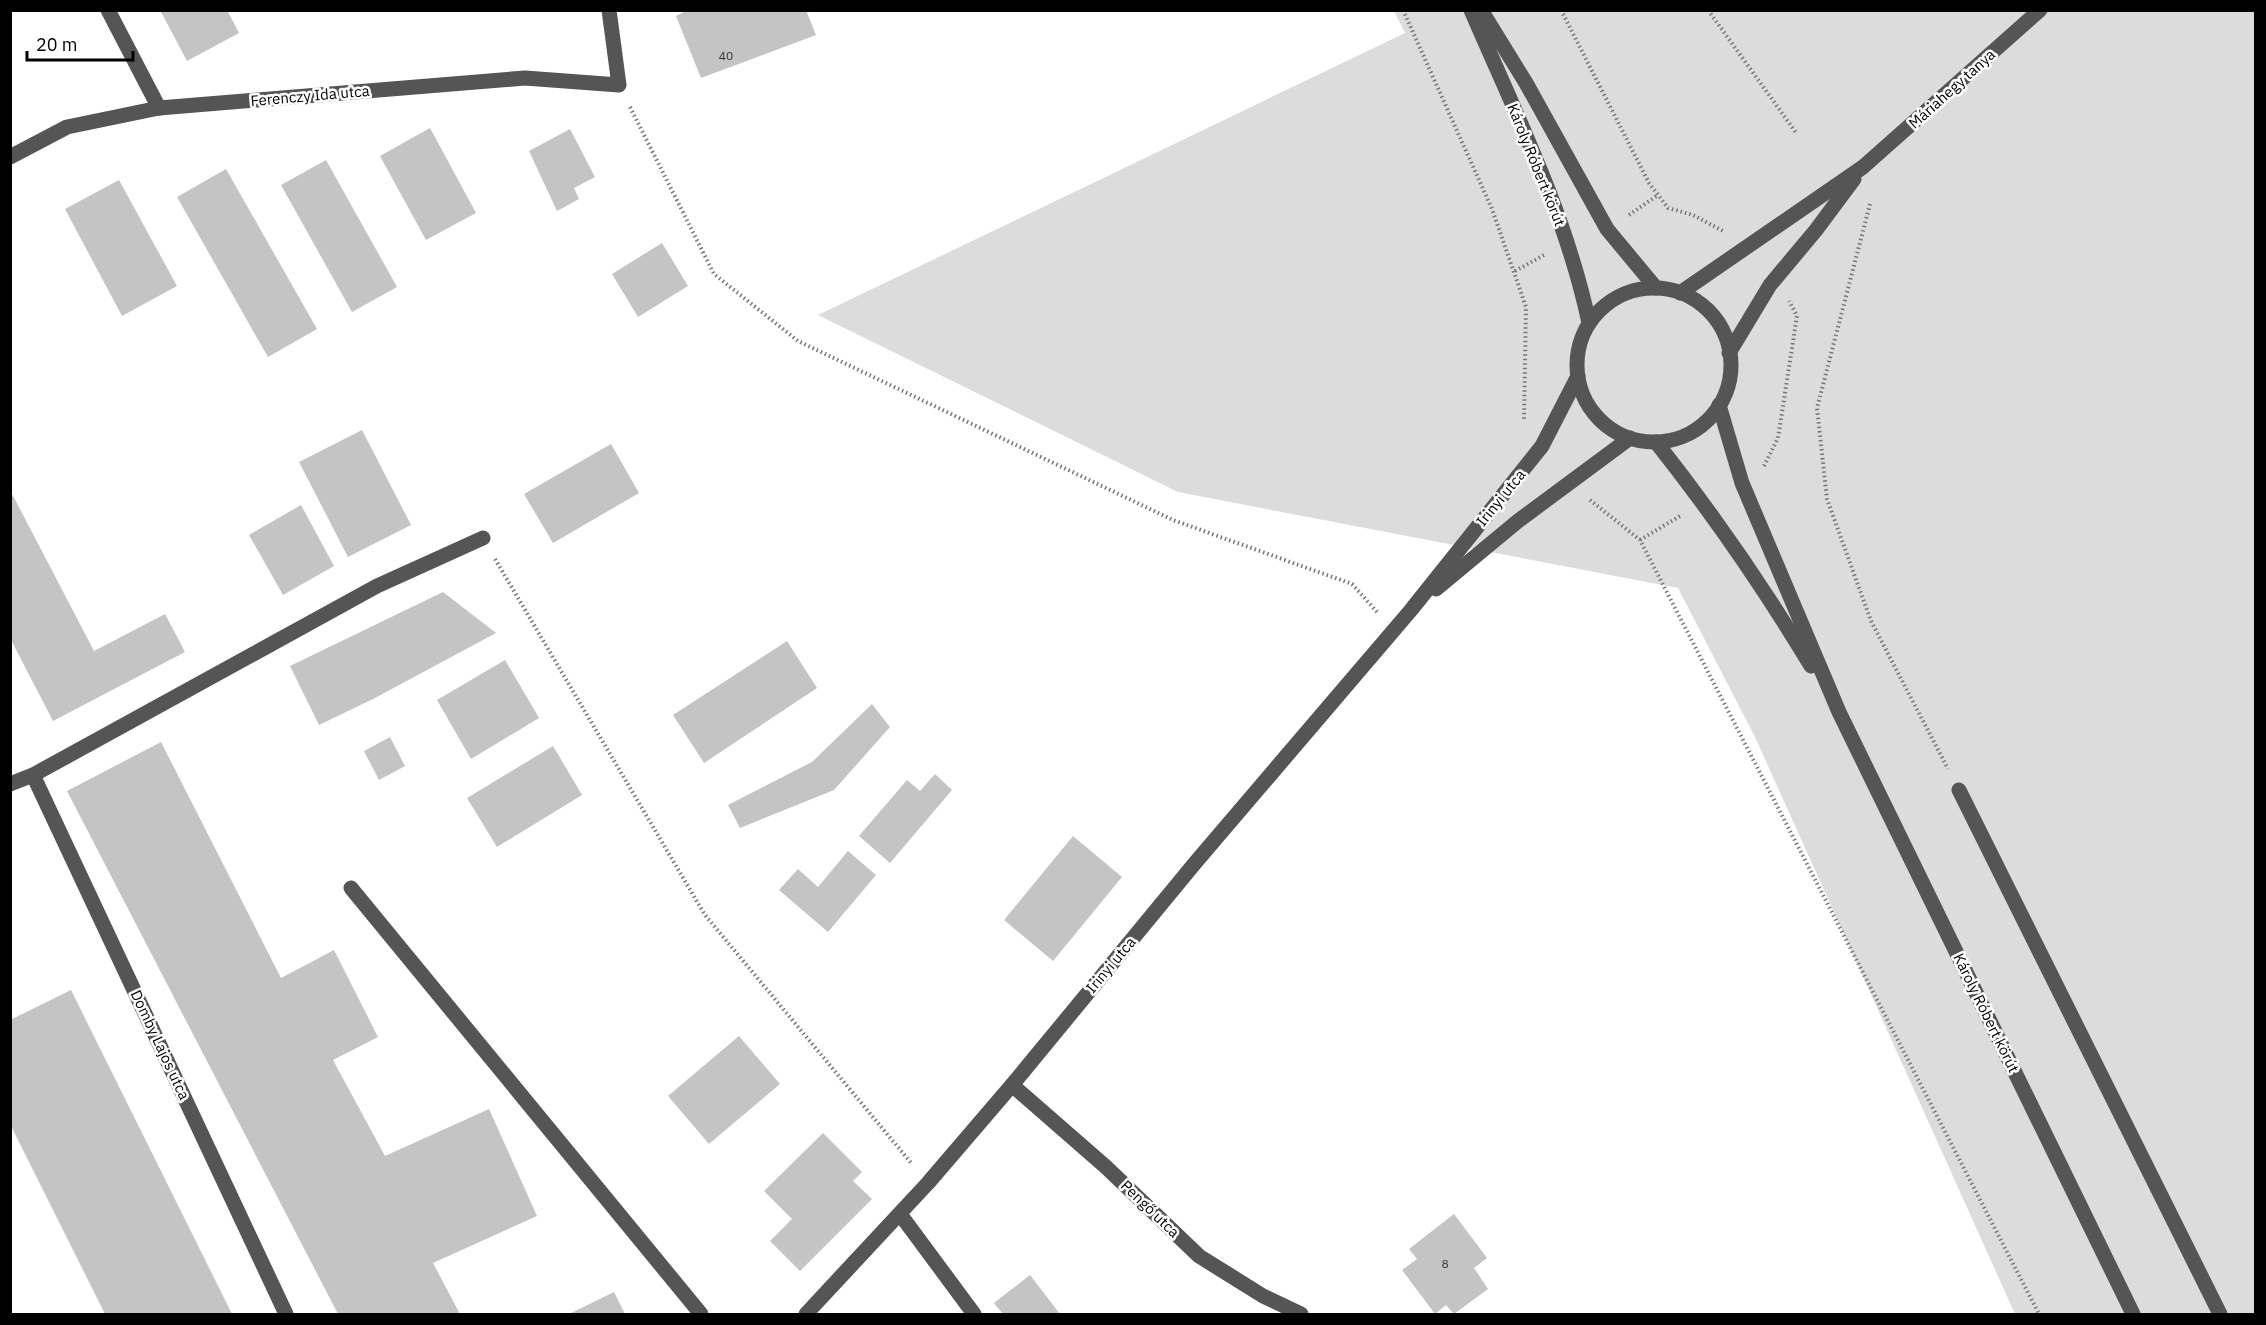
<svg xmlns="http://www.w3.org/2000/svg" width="2266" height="1325" font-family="'IBM Plex Sans',sans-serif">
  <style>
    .green { fill: #dcdcdc }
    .building { fill: #c4c4c4 }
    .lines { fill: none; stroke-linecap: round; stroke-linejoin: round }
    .path { stroke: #777; stroke-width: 4; stroke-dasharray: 1.5 3; stroke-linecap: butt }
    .minor { stroke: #555; stroke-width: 15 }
    .labels { text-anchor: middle; stroke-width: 5; stroke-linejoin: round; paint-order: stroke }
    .number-label { font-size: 12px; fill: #313131 }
    .street-label { font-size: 15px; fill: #000; stroke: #fff }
  </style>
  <rect width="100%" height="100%" fill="#fff"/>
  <path class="green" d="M 1394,11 L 2255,11 L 2255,1314 L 2015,1314 L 1755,737 L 1678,588 L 1178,492 L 818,315 L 1405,33 Z"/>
  <g class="building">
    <path d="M 160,10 L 227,10 L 239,33 L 187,61 Z"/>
    <path d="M 688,10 L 806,10 L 816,35 L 701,78 L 676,16 Z"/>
    <path d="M 430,128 L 476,213 L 426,240 L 380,156 Z"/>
    <path d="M 570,129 L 595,177 L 574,188 L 579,199 L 557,211 L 529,151 Z"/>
    <path d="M 326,160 L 397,287 L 352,312 L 281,185 Z"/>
    <path d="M 226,169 L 317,329 L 268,357 L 177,197 Z"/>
    <path d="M 119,180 L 177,286 L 122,316 L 65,209 Z"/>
    <path d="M 662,243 L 688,286 L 638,317 L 612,274 Z"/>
    <path d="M 362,430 L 411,525 L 348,557 L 299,462 Z"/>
    <path d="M 611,444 L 639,493 L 553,543 L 524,494 Z"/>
    <path d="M 10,490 L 94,651 L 165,614 L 185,652 L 53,721 L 10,638 Z"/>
    <path d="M 301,505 L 334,566 L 283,595 L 249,535 Z"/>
    <path d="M 443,592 L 496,633 L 373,699 L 319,725 L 290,666 Z"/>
    <path d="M 787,641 L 817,688 L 704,763 L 673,715 Z"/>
    <path d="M 505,660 L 539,718 L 471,759 L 437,700 Z"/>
    <path d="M 872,704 L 890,727 L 834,790 L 740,828 L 728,805 L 812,762 Z"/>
    <path d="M 390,737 L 405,766 L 379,780 L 364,751 Z"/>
    <path d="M 161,742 L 281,978 L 334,950 L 378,1037 L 333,1060 L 385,1156 L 489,1109 L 537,1216 L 433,1263 L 460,1314 L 338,1314 L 67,791 Z"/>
    <path d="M 553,746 L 582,795 L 497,847 L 467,798 Z"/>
    <path d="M 935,774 L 952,790 L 890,863 L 859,836 L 907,780 L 920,791 Z"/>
    <path d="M 1073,836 L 1122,877 L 1053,961 L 1004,920 Z"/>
    <path d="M 848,851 L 876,875 L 828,932 L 779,890 L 798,869 L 818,887 Z"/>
    <path d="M 71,990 L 232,1314 L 105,1314 L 10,1124 L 10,1020 Z"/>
    <path d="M 739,1036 L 780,1084 L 709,1144 L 668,1096 Z"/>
    <path d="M 823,1133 L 862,1172 L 853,1181 L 872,1199 L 800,1271 L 770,1241 L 792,1219 L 764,1191 Z"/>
    <path d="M 1454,1214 L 1487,1258 L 1474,1268 L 1488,1289 L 1454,1314 L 1446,1305 L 1435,1314 L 1402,1270 L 1417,1259 L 1409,1249 Z"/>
    <path d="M 1030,1275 L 1060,1314 L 1003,1314 L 994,1303 Z"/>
    <path d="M 614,1292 L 625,1314 L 569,1314 Z"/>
  </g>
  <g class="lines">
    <g class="path">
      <path d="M 1403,10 L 1492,209 L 1526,307 L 1524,420"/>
      <path d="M 1561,10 L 1649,183 L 1668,208 L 1693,215 L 1725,232"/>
      <path d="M 1708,10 L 1797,134"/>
      <path d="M 630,107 L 714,274 L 798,341 L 1173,520 L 1352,584 L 1377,612"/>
      <path d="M 1870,204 L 1817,408 L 1827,499 L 1871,621 L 1948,769"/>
      <path d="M 1629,215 L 1658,195"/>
      <path d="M 1515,271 L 1544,255"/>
      <path d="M 1764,466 L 1778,438 L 1797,316 L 1789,301"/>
      <path d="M 1590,500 L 1640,540 L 2039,1314"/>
      <path d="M 1640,540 L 1680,516"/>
      <path d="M 495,559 L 705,915 L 912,1164"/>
    </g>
    <g class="minor">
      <path d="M 108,10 L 159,108"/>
      <path d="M 1471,10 C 1515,112 1566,214 1589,323"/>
      <path d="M 1481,10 L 1526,83 L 1607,229 L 1656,288"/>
      <path d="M 10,157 L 67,127 L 159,108 L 525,78 L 619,85 L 609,10"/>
      <circle cx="1654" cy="365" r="77"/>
      <path d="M 1680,293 L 1863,167 L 2040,10"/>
      <path d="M 1729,353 L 1770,285 L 1816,230 L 1854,179"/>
      <path d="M 1719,405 L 1742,483 L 1839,712 L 2133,1314"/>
      <path d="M 1656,442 C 1713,514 1764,588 1811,666"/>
      <path d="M 1436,589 L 1518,521 L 1630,438"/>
      <path d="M 33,775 L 286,1314"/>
      <path d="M 10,784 L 33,775 L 377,586 L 483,538"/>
      <path d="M 1959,790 L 2220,1314"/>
      <path d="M 351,888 L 701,1314"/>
      <path d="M 1012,1085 L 1106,1167 L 1199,1256 L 1263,1296 L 1301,1314"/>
      <path d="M 900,1214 L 974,1314"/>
      <path d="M 806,1314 L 928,1183 L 1012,1085 L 1195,863 L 1411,610 L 1542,446 L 1578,376"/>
    </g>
  </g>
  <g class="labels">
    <g class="number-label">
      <text x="726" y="60">40</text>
      <text x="1445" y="1268">8</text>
    </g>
    <g class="street-label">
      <text transform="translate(1952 89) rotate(-42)" y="5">Máriahegy tanya</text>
      <text transform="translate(310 96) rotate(-5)" y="5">Ferenczy Ida utca</text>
      <text transform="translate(1536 165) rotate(68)" y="5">Károly Róbert körút</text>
      <text transform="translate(1501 498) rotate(-51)" y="5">Irinyi utca</text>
      <text transform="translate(1111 965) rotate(-50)" y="5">Irinyi utca</text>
      <text transform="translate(1986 1013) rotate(64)" y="5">Károly Róbert körút</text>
      <text transform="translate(160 1045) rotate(65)" y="5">Domby Lajos utca</text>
      <text transform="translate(1150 1209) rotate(44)" y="5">Pengő utca</text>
    </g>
  </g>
  <rect width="2266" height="1325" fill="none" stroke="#000000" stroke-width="24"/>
  <path d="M27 51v9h106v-9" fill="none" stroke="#000000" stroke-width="3"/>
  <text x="36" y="51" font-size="18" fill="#000000" stroke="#ffffff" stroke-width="4.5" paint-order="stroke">20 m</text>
</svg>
